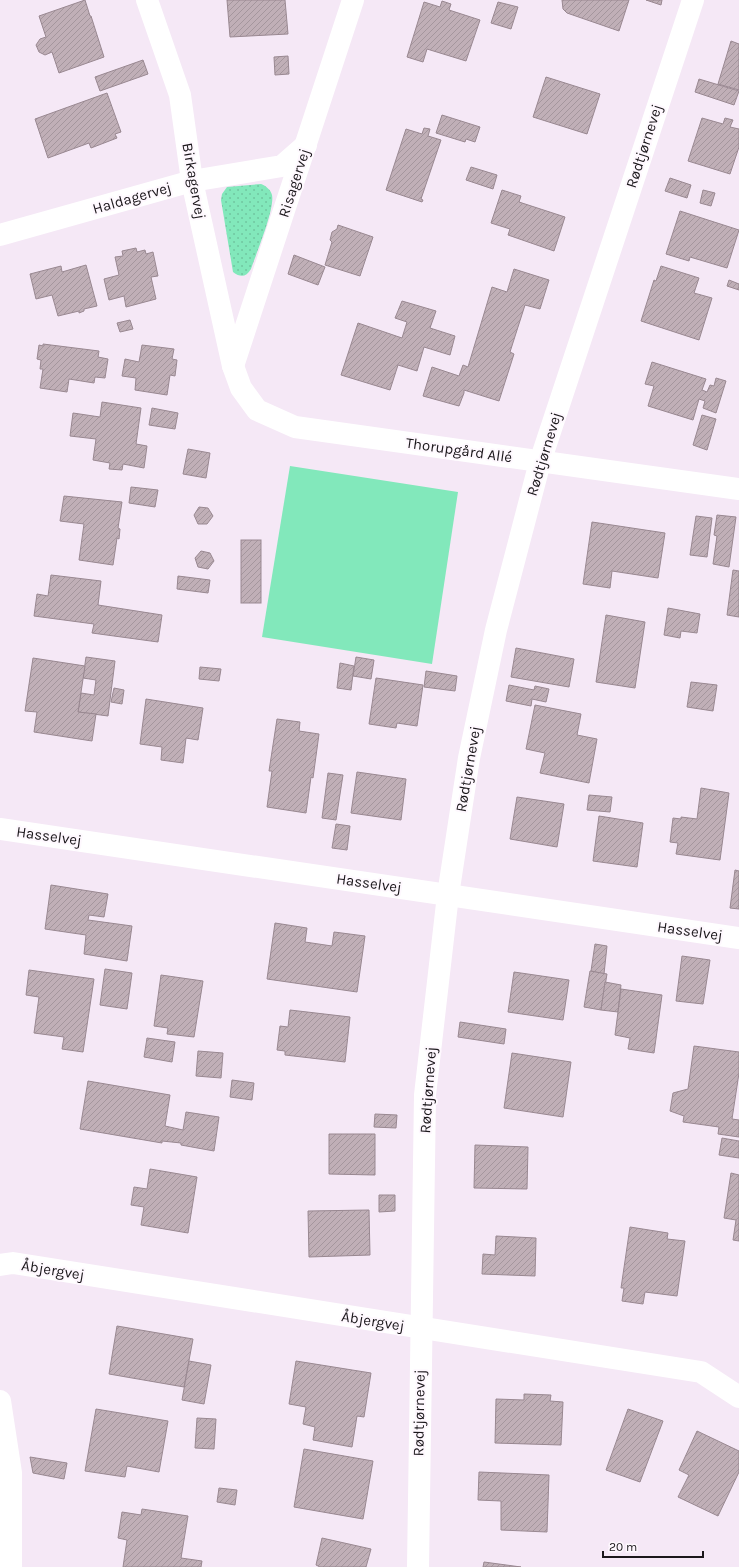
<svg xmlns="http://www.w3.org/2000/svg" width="739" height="1567" font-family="Karla,sans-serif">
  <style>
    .green { fill: url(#green-dots) }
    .pitch { fill: #82e8bb }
    .building { fill: url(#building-hatch); stroke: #998891 }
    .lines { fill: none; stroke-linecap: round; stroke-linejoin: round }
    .minor { stroke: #fff; stroke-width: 22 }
    .labels { text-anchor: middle; stroke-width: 4; stroke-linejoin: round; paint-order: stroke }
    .street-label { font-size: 15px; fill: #1b171b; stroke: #fef8fe }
  </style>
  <defs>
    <pattern id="green-dots" width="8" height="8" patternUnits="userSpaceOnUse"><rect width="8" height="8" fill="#82e8bb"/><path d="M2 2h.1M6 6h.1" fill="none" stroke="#70c6a0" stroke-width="1.8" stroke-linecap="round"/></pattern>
    <pattern id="building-hatch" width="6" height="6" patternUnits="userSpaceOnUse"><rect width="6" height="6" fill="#c0afb7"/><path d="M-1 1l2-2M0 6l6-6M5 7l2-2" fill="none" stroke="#a4969d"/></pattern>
  </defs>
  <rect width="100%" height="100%" fill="#f5e8f6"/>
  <path class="green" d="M 261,184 C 266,186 271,190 272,195 C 275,209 256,254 251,269 C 246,277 241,278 233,272 L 221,200 L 222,194 L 227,187 Z"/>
  <path class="pitch" d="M 290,466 L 458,492 L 432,664 L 262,637 Z"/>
  <g class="building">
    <path d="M 85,0 L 90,16 L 91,16 L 104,57 L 59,73 L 52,52 L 45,55 L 39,52 L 36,45 L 40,39 L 46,37 L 39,16 Z"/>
    <path d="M 227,0 L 285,0 L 288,34 L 230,37 Z"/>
    <path d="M 562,0 L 629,0 L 619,31 L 567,13 L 563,9 Z"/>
    <path d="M 646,0 L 662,0 L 661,5 Z"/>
    <path d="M 442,1 L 451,4 L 449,10 L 480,20 L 466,61 L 427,49 L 423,62 L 407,57 L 424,2 L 440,7 Z"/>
    <path d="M 498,2 L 518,7 L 511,29 L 491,23 Z"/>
    <path d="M 731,41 L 739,44 L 739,90 L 718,84 Z"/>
    <path d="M 288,56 L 289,74 L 275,75 L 274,57 Z"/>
    <path d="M 143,60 L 148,74 L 100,91 L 95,77 Z"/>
    <path d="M 546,77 L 600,94 L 587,134 L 533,117 Z"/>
    <path d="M 699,79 L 739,91 L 734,105 L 695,92 Z"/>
    <path d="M 107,93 L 121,132 L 115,134 L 117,138 L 91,148 L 89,143 L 48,158 L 35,119 Z"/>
    <path d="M 442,115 L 480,127 L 475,142 L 466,139 L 465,142 L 436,133 Z"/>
    <path d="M 702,118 L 723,124 L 725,118 L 733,120 L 730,127 L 739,129 L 739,147 L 730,174 L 688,161 Z"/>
    <path d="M 424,128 L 430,129 L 428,136 L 441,140 L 421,199 L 423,200 L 422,202 L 386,190 L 406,129 L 422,134 Z"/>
    <path d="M 471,167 L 497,175 L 493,189 L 466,180 Z"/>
    <path d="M 670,178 L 691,185 L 687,198 L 665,191 Z"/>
    <path d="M 502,190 L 521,196 L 519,202 L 565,217 L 554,251 L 508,235 L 510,229 L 491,223 Z"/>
    <path d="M 703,190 L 715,193 L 711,206 L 700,203 Z"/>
    <path d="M 680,211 L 739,230 L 727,268 L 690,257 L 689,261 L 666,254 Z"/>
    <path d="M 338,225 L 373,237 L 360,276 L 325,265 L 332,242 L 330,240 L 332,232 L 337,229 Z"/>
    <path d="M 136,248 L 137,252 L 145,250 L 146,254 L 153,252 L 158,276 L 151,277 L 156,299 L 126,307 L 124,296 L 109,300 L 104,279 L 119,275 L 115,257 L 123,256 L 122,251 Z"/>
    <path d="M 294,255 L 325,267 L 318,285 L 288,274 Z"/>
    <path d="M 86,265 L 97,306 L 84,309 L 84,311 L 79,313 L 79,311 L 58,316 L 52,295 L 36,299 L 30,274 L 61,266 L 62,272 Z"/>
    <path d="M 661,266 L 699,278 L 694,293 L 712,298 L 699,340 L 641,321 L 654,280 L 656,281 Z"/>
    <path d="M 514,269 L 549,280 L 540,309 L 525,305 L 510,352 L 514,354 L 499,401 L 464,390 L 464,393 L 459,406 L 423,396 L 432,367 L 459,376 L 463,365 L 468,367 L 492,287 L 507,292 Z"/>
    <path d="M 729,280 L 739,284 L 739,290 L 727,286 Z"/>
    <path d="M 402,301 L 436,311 L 430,328 L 455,336 L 450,355 L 424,347 L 417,371 L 398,365 L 390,390 L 341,375 L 358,323 L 402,338 L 407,322 L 395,318 Z"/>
    <path d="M 130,320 L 133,329 L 120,332 L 117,323 Z"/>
    <path d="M 43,344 L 99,351 L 98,357 L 108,359 L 105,378 L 95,377 L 94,383 L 69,379 L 67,392 L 40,388 L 43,369 L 40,369 L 41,360 L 37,359 L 39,345 L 43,346 Z"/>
    <path d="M 142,345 L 174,349 L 172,359 L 177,360 L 175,376 L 170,375 L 167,395 L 135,390 L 136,378 L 122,376 L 125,359 L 139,362 Z"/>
    <path d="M 652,362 L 706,379 L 702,390 L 707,392 L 710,385 L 714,386 L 716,378 L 726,381 L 716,413 L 703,408 L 705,401 L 699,399 L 693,420 L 648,406 L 654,386 L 645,384 Z"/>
    <path d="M 102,402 L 141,408 L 136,444 L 147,446 L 144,468 L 123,464 L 122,470 L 109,469 L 110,463 L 93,460 L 96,439 L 70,436 L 73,413 L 100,417 Z"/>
    <path d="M 152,408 L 178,413 L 175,429 L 149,425 Z"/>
    <path d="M 702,415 L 716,419 L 707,450 L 693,445 Z"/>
    <path d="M 188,449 L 210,453 L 206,478 L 183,474 Z"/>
    <path d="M 131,487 L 158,490 L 155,507 L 129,503 Z"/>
    <path d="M 64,496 L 122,502 L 118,528 L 120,529 L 119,539 L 117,538 L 113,565 L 79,560 L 84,524 L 60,521 Z"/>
    <path d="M 199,507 L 208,508 L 213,516 L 207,524 L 198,524 L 194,515 Z"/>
    <path d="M 717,515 L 736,517 L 729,567 L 713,564 L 717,536 L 714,535 Z"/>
    <path d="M 696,516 L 712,518 L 707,557 L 690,555 Z"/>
    <path d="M 592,522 L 665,533 L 658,578 L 612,571 L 610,588 L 583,584 Z"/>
    <rect x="241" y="540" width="20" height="63"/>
    <path d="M 201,551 L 210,553 L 214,561 L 208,569 L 198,567 L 195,558 Z"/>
    <path d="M 733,570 L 739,571 L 739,617 L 727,615 Z"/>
    <path d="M 51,575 L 101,581 L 98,605 L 162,615 L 158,642 L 92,633 L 94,624 L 34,616 L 37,594 L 48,596 Z"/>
    <path d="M 178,576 L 210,580 L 208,593 L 177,589 Z"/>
    <path d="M 668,608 L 700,614 L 697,633 L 681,631 L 680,638 L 664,635 Z"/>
    <path d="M 606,615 L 645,622 L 635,688 L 596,682 Z"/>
    <path d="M 516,648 L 574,659 L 569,687 L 511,677 Z"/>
    <path d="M 86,657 L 115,661 L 108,716 L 78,712 L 81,693 L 94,695 L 96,680 L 83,678 Z"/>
    <path d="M 356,657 L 374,660 L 371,679 L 353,676 Z"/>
    <path d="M 33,658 L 85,666 L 78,712 L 96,714 L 92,741 L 34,732 L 37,712 L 25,711 Z"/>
    <path d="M 340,663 L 354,666 L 351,690 L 337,688 Z"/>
    <path d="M 200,667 L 221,669 L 219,681 L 199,679 Z"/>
    <path d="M 426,671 L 457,676 L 455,691 L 424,687 Z"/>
    <path d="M 376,678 L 423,685 L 417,726 L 397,723 L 396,728 L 369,724 Z"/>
    <path d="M 691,682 L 717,685 L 713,711 L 687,707 Z"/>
    <path d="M 509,685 L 534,690 L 535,686 L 549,689 L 546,702 L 532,699 L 531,706 L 506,701 Z"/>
    <path d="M 114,688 L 124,690 L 122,704 L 111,702 Z"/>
    <path d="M 146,699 L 203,708 L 198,740 L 186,738 L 183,763 L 161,760 L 162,747 L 140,744 Z"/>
    <path d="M 535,705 L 581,714 L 577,735 L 597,739 L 589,783 L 540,773 L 545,753 L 526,749 Z"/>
    <path d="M 277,719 L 300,722 L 299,731 L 319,734 L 313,778 L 311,777 L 306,813 L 267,807 L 272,771 L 269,771 Z"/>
    <path d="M 357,772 L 406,779 L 401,820 L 351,813 Z"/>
    <path d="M 328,773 L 343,775 L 336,820 L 322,818 Z"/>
    <path d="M 701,788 L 729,793 L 720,860 L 676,854 L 678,843 L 670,842 L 673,818 L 681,819 L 681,817 L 697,819 Z"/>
    <path d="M 589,795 L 612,797 L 610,812 L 587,810 Z"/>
    <path d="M 517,797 L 564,804 L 557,847 L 510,839 Z"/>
    <path d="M 599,816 L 643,823 L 637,867 L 593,861 Z"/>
    <path d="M 336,824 L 350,826 L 347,850 L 332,848 Z"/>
    <path d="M 735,870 L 739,871 L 739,909 L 730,908 Z"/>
    <path d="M 51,885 L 108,894 L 104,917 L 89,915 L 88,920 L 132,926 L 127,961 L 84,954 L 86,935 L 45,929 Z"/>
    <path d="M 275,923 L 307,928 L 305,942 L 332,946 L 334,932 L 365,936 L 357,992 L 267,979 Z"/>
    <path d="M 595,944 L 607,946 L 604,974 L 591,971 Z"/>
    <path d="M 682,956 L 710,960 L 703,1004 L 676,1001 Z"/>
    <path d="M 105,969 L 132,973 L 127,1009 L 100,1005 Z"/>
    <path d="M 29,970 L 94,979 L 83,1052 L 62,1049 L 64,1037 L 34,1033 L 39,997 L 26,995 Z"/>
    <path d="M 590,971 L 607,974 L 601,1010 L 584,1007 Z"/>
    <path d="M 514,972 L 569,980 L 563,1020 L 508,1012 Z"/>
    <path d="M 161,975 L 203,981 L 194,1037 L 167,1034 L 168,1028 L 154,1026 Z"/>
    <path d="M 605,982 L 621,985 L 618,1012 L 601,1010 Z"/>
    <path d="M 621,989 L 662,995 L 654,1053 L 628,1049 L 630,1038 L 615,1035 Z"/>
    <path d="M 290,1010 L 350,1017 L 345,1062 L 285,1055 L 285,1051 L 277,1050 L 280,1026 L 288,1027 Z"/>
    <path d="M 460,1022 L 506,1029 L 504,1044 L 458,1037 Z"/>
    <path d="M 147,1038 L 175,1042 L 172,1062 L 144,1057 Z"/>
    <path d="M 694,1046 L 739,1052 L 739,1073 L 732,1119 L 739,1120 L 739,1137 L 718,1134 L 719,1127 L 683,1122 L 684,1116 L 670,1111 L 673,1093 L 688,1089 Z"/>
    <path d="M 198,1051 L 223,1053 L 221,1078 L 196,1076 Z"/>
    <path d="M 512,1053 L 571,1062 L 563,1117 L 504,1108 Z"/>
    <path d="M 232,1080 L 254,1083 L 252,1100 L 230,1097 Z"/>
    <path d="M 88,1081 L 170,1095 L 165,1126 L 183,1130 L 186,1112 L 219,1117 L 214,1151 L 181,1145 L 181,1143 L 162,1141 L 162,1143 L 80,1129 Z"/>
    <path d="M 375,1114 L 397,1115 L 396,1128 L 374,1127 Z"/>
    <path d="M 329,1134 L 375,1134 L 375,1175 L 329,1174 Z"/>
    <path d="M 722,1138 L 739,1141 L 739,1158 L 719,1155 Z"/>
    <path d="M 475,1145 L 528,1147 L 527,1189 L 474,1188 Z"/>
    <path d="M 150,1169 L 197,1177 L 188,1233 L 141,1225 L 144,1207 L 131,1205 L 134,1187 L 147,1189 Z"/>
    <path d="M 731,1173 L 739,1175 L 739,1241 L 733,1240 L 736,1220 L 724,1218 Z"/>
    <path d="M 379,1195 L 395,1195 L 395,1211 L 379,1212 Z"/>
    <path d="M 369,1210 L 370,1255 L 309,1257 L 308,1211 Z"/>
    <path d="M 630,1227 L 668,1233 L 667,1239 L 685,1241 L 677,1296 L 645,1292 L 643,1304 L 622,1301 L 624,1288 L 621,1288 Z"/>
    <path d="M 496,1236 L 536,1238 L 535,1276 L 482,1274 L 483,1254 L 495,1255 Z"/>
    <path d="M 117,1326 L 193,1339 L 184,1387 L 109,1374 Z"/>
    <path d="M 189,1361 L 211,1365 L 204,1404 L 182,1400 Z"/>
    <path d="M 296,1361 L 371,1373 L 364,1417 L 357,1416 L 352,1447 L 313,1440 L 315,1427 L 303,1424 L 306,1407 L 289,1404 Z"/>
    <path d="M 524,1394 L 551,1395 L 550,1401 L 563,1402 L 561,1445 L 495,1443 L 496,1399 L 524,1400 Z"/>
    <path d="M 96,1409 L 168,1421 L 159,1472 L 127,1466 L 125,1477 L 85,1471 Z"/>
    <path d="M 628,1409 L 663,1421 L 640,1482 L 606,1470 Z"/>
    <path d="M 197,1418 L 216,1419 L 214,1449 L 195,1448 Z"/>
    <path d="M 697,1431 L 739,1451 L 739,1472 L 718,1516 L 678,1497 L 689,1475 L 679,1470 Z"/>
    <path d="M 304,1449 L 373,1461 L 363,1519 L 294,1507 Z"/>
    <path d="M 30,1457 L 67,1463 L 64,1479 L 33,1473 Z"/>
    <path d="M 479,1472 L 549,1475 L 547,1532 L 501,1530 L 501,1501 L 478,1500 Z"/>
    <path d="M 219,1488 L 237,1490 L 235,1505 L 217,1502 Z"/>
    <path d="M 142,1509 L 188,1516 L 181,1558 L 202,1561 L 201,1567 L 123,1567 L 127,1540 L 118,1538 L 122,1512 L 141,1515 Z"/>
    <path d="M 322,1538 L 371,1549 L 366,1567 L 320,1567 L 316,1565 Z"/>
    <path d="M 484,1562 L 521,1567 L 483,1567 Z"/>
  </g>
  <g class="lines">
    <g class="minor">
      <path d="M 147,0 L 180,95 L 192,181 L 233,366 L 241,388 L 257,410 L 295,427 L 739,489"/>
      <path d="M 0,235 L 192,181 L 282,166 L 306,145"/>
      <path d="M 233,366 L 353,0"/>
      <path d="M 0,829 L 739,938"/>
      <path d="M 0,1265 L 13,1263 L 701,1372 L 739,1397"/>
      <path d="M 0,1401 L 11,1473 L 11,1567"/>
      <path d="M 418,1567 L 425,1095 L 448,895 L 469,758 L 496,630 L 540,462 L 693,0"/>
    </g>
  </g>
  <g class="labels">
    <g class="street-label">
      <text transform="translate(644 146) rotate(-72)" y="5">Rødtjørnevej</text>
      <text transform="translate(194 181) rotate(80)" y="5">Birkagervej</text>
      <text transform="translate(294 183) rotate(-72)" y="5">Risagervej</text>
      <text transform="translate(132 198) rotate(-16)" y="5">Haldagervej</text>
      <text transform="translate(459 450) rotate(8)" y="5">Thorupgård Allé</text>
      <text transform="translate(544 454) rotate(-73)" y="5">Rødtjørnevej</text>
      <text transform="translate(468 769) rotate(-80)" y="5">Rødtjørnevej</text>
      <text transform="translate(49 836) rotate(8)" y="5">Hasselvej</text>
      <text transform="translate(369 883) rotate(8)" y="5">Hasselvej</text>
      <text transform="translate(690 931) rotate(8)" y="5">Hasselvej</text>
      <text transform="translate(428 1090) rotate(-86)" y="5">Rødtjørnevej</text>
      <text transform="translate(53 1270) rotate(9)" y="5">Åbjergvej</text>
      <text transform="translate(373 1321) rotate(9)" y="5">Åbjergvej</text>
      <text transform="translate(419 1413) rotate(-89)" y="5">Rødtjørnevej</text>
    </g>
  </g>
  <path d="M603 1551v6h100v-6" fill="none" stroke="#1b171b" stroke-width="2"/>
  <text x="609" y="1551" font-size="12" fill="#1b171b" stroke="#fef8fe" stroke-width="3" paint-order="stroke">20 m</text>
</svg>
